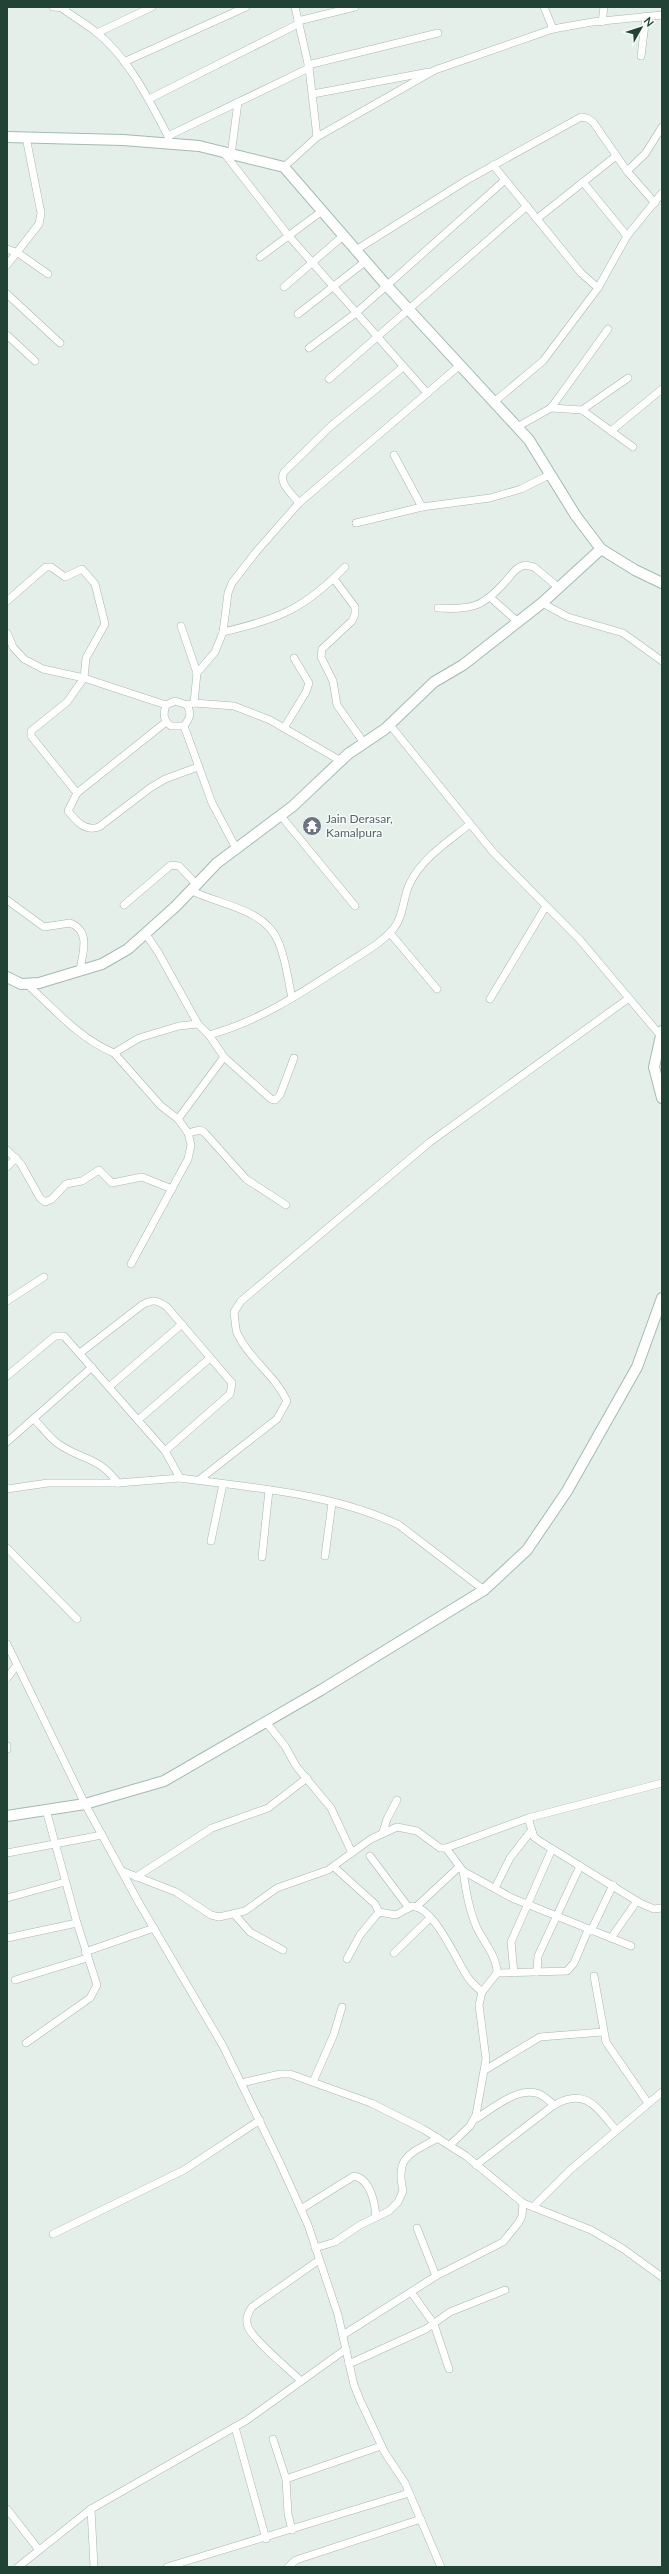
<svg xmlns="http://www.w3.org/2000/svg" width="669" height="2574" font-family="Lato,sans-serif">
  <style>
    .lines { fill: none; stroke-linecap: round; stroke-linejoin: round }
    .street-casing { stroke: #a6b8b0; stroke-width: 8 }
    .secondary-casing { stroke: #a1bcb0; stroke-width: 12 }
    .street { stroke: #fff; stroke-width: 7 }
    .secondary { stroke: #fff; stroke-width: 10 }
    .labels { text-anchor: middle; stroke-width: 3; stroke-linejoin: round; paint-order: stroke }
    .worship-label { font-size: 12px; fill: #5b616d; stroke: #f5fbf7; text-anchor: start }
  </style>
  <rect width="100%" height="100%" fill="#e4efe9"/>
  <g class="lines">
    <defs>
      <g id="street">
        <path d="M 53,7 L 66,8"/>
        <path d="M 544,7 L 553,29"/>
        <path d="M 63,9 C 74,17 86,24 96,32 C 129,58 149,100 168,136"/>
        <path d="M 298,21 L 355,7"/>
        <path d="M 602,22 L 604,7"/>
        <path d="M 97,33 L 152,7"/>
        <path d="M 641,56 L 646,16"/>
        <path d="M 124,62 L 246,7"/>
        <path d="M 308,65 L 438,33"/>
        <path d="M 313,94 L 429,72"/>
        <path d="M 149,99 L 298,24"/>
        <path d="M 317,137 L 435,70 L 553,29 L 592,22 L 662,15"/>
        <path d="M 169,140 L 168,136 L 309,68"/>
        <path d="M 224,153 L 288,235 L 427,393"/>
        <path d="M 231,155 L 238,102"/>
        <path d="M 493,165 L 581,273 L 598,288"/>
        <path d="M 284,167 L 317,137 L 309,68 L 295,7"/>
        <path d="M 627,171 L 645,154 L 662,127"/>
        <path d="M 583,182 L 627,236"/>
        <path d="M 538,218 L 616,156"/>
        <path d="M 7,249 L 18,253 L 48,274"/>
        <path d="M 356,250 L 467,180 L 581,117 L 587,118 L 593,122 L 627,171 L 655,203"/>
        <path d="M 260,257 L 322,211"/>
        <path d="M 7,265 L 39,224 L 41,213 L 26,137"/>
        <path d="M 284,287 L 343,236"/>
        <path d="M 7,294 L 60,343"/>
        <path d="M 298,314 L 366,261"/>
        <path d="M 7,335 L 35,361"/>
        <path d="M 309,348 L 356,313 L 505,180"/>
        <path d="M 329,379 L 527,206"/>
        <path d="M 494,402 L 543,361 L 598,288 L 627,236 L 662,193"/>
        <path d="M 551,408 L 582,410 L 633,447"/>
        <path d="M 582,410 L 628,378"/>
        <path d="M 517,427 L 551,408 L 608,329"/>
        <path d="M 611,431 L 662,389"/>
        <path d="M 394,455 L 422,507"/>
        <path d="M 299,503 C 292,494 278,483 284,472 L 331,426 L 402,368"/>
        <path d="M 356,523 L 422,507 L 490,498 L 521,489 L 551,474"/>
        <path d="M 334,579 L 355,607 L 355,614 L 352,621 L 322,649 L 321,657 L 333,681 L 337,705 L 364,743"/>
        <path d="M 491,598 L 518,622"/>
        <path d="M 7,601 L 46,567 L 51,567 L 65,577 L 82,569 L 95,584 L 105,624 L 86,658 L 84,678 L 67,702 L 31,731 L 31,736 L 77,793 L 166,722"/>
        <path d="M 542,603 L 568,617 L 623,633 L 662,661"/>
        <path d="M 438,608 C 472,610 483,607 506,581 C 512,574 516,567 525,565 L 534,567 L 558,587"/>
        <path d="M 181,626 L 197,673"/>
        <path d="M 223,632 C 279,619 304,609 345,567"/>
        <path d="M 7,633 L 13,647 L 24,659 L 43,669 L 84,678 L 166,705 C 163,714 163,720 171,726 L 184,726 L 212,803 L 237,850"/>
        <path d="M 194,703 L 197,673 L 215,652 L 223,632 L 228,593 L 232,583 L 256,552 L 299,503 L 460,365"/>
        <path d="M 166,705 L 175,701 L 187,705 L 194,703 L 234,706 L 270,720 L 341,761"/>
        <path d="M 390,725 L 493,852 L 580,940 L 660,1035"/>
        <path d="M 184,726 C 190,718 192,714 187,705"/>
        <path d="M 284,728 L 306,692 L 309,683 L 294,658"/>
        <path d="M 77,793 L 68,811 C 76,821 85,832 99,827 L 150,788 L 165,779 L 198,767"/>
        <path d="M 281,816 L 355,906"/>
        <path d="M 190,890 C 219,905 264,908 278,941 C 286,959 288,980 292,998"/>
        <path d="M 7,900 L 44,927 L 70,923 C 91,931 83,952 80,970"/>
        <path d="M 124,905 L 171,865 L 179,866 L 196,884"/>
        <path d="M 145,933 L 158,952 L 198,1024"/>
        <path d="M 390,933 L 437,989"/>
        <path d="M 28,985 C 55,1010 80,1039 114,1053 L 139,1038 L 179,1026 L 198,1024 L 209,1035 C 260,1021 303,992 346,964 C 364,952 380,945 394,928 C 404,916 403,896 410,883 C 422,858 449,841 470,824"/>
        <path d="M 490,999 L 546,906"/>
        <path d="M 209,1035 L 224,1057 L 271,1099 L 275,1100 L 280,1095 L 294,1058"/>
        <path d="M 114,1053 L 161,1106 L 178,1119 L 188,1133 L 191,1145 L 188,1159 L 131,1264"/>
        <path d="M 178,1119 L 224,1057"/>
        <path d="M 188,1133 L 200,1130 L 204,1132 L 246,1179 L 286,1205"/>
        <path d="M 7,1150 L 21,1164 L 40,1198 L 45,1202 L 52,1199 L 66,1184 L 82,1181 L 99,1170 L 112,1183 L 142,1177 L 172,1189"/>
        <path d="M 7,1167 L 16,1158"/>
        <path d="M 7,1301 L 44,1277"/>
        <path d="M 80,1353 L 142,1305 C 153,1299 157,1300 167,1307 L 232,1383 L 230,1394 L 165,1451"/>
        <path d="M 7,1376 L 55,1336 L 64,1336 L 165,1451 L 180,1478 C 253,1488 332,1493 399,1525 L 484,1590"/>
        <path d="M 109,1387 L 182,1324"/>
        <path d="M 34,1419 C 41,1426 49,1437 57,1443 C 82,1461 97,1455 118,1483"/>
        <path d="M 138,1420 L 210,1358"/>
        <path d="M 7,1442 L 92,1367"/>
        <path d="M 199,1480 L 277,1419 L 287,1401 C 275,1375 249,1359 237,1333 C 235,1327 235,1319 234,1312 L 241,1301 L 430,1142 L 629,998"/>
        <path d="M 7,1489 L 48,1483 L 118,1483 L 180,1478"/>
        <path d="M 211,1541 L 223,1484"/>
        <path d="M 7,1548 L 77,1619"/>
        <path d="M 325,1556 L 332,1503"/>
        <path d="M 262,1557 L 269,1490"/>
        <path d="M 7,1644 L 85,1804 L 139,1903 L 223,2046 L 280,2163 L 308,2225 L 338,2315 L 354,2385 L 360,2400 L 385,2453 L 405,2483 L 441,2567"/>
        <path d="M 7,1678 L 17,1665"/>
        <path d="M 266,1722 L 285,1746 L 296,1766 L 331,1808 L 352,1853"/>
        <path d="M 7,1746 L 7,1749"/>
        <path d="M 528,1818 L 534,1837 L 541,1842 L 640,1903 L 654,1909 L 662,1908"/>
        <path d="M 383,1832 L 387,1819 L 397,1800"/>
        <path d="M 446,1848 L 463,1871 L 512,1898 L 631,1946"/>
        <path d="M 7,1853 L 102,1835"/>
        <path d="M 370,1856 L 409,1908"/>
        <path d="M 334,1867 L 375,1904 L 379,1912 L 360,1935 L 347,1959"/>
        <path d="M 122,1871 L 176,1892 L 211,1915 L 219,1917 L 245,1911 L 277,1888 L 328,1870 L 371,1839 L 397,1827 L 417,1831 L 440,1848 L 446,1848 L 528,1818 L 662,1783"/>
        <path d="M 136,1877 L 212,1828 L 268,1808 L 307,1778"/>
        <path d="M 495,1888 L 510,1858 L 531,1831"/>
        <path d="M 7,1898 L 65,1882"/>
        <path d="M 416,1907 L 459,1867"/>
        <path d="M 379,1912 L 396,1915 L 412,1906 C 435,1908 456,1960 467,1976 C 471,1983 477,1987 482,1992"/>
        <path d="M 235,1915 L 250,1932 L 283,1950"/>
        <path d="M 591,1931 L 613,1885"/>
        <path d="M 7,1938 L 77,1923"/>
        <path d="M 611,1938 L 637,1901"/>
        <path d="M 85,1952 L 154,1928"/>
        <path d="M 394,1953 L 429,1919"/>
        <path d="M 537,1972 L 538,1956 L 580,1866"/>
        <path d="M 497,1973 L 567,1971 L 574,1963 L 588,1930"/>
        <path d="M 514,1973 L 511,1942 L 552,1849"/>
        <path d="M 594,1976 L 606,2042 L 648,2103"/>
        <path d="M 15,1980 L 87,1958"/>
        <path d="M 26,2043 L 90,1998 L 97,1985 L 77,1923 L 46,1810"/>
        <path d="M 485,2070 L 540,2037 L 603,2032"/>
        <path d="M 313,2082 L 334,2034 L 342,2007"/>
        <path d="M 241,2083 L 280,2074 L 290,2074 L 371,2103 L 423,2129 L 466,2156 L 523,2203 L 591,2230 L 622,2248 L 662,2277"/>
        <path d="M 474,2120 C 491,2110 515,2088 536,2093 C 543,2094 549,2101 554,2105"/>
        <path d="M 450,2145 L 470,2126 L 476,2115 L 486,2059 L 479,2005 L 482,1992 L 497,1973 C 497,1956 484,1943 477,1928 C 469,1910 466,1891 463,1871"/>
        <path d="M 476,2165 L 554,2105 C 586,2087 596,2107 616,2130"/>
        <path d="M 533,2207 L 570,2170 L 662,2092"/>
        <path d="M 301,2209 L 354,2176 C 371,2179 375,2204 376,2217"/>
        <path d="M 417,2228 L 436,2276"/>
        <path d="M 53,2234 L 184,2170 L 260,2120"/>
        <path d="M 315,2248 L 335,2242 L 360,2225 L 389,2211 L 398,2202 L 403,2191 C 395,2156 410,2154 438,2138"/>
        <path d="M 411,2292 L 434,2324 L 449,2369"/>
        <path d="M 343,2335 L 436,2276 L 503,2242 L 519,2222 L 522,2216 L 523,2203"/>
        <path d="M 349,2364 L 426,2329 L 450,2312 L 505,2290"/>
        <path d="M 301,2381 C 289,2369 254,2341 248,2327 C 245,2319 248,2313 252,2307 L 319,2260"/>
        <path d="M 235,2427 L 266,2539"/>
        <path d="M 273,2439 L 286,2479 L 288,2514 L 292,2530"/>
        <path d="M 286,2479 L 381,2446"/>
        <path d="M 7,2509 L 39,2550"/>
        <path d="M 91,2509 L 94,2567"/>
        <path d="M 18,2567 L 91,2509 L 247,2420 L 346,2349"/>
        <path d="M 167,2567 L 409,2493"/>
        <path d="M 288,2567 L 296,2560 L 421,2519"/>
      </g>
      <g id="secondary">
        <path d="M 7,137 L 123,140 L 199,146 L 284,167 L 387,286 L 529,440 L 576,516 L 601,549 L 635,570 L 662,583"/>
        <path d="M 7,977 L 21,984 L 39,983 L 102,964 L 128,949 L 176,906 L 217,863 L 293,806 L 348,754 L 385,729 L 434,682 L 463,665 L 542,603 L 601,549"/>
        <path d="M 662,1031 L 654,1067 L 662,1098"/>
        <path d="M 7,1816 L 85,1804 L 164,1781 L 321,1690 L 484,1590 L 527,1550 L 567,1491 L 637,1367 L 662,1298"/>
      </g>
    </defs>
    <use href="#street" class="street-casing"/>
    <use href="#secondary" class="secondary-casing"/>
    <use href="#street" class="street"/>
    <use href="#secondary" class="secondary"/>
  </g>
  <defs>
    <symbol id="temple-disc" viewBox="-11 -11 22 22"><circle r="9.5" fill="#6b7280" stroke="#f5fbf7"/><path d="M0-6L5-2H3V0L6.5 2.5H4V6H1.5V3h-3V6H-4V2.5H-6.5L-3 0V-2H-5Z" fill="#fff"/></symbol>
  </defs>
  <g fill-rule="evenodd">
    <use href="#temple-disc" x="301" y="815" width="22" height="22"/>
  </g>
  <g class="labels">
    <g class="worship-label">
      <text x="326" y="823">Jain Derasar,<tspan x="326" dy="14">Kamalpura</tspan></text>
    </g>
  </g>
  <rect width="669" height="2574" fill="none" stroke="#214336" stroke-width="16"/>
  <g transform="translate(641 28) rotate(51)" stroke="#f5fbf7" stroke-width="3" paint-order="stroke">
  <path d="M0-3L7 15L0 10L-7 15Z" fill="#214336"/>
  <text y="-6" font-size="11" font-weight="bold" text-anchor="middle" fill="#214336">N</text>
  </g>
</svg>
